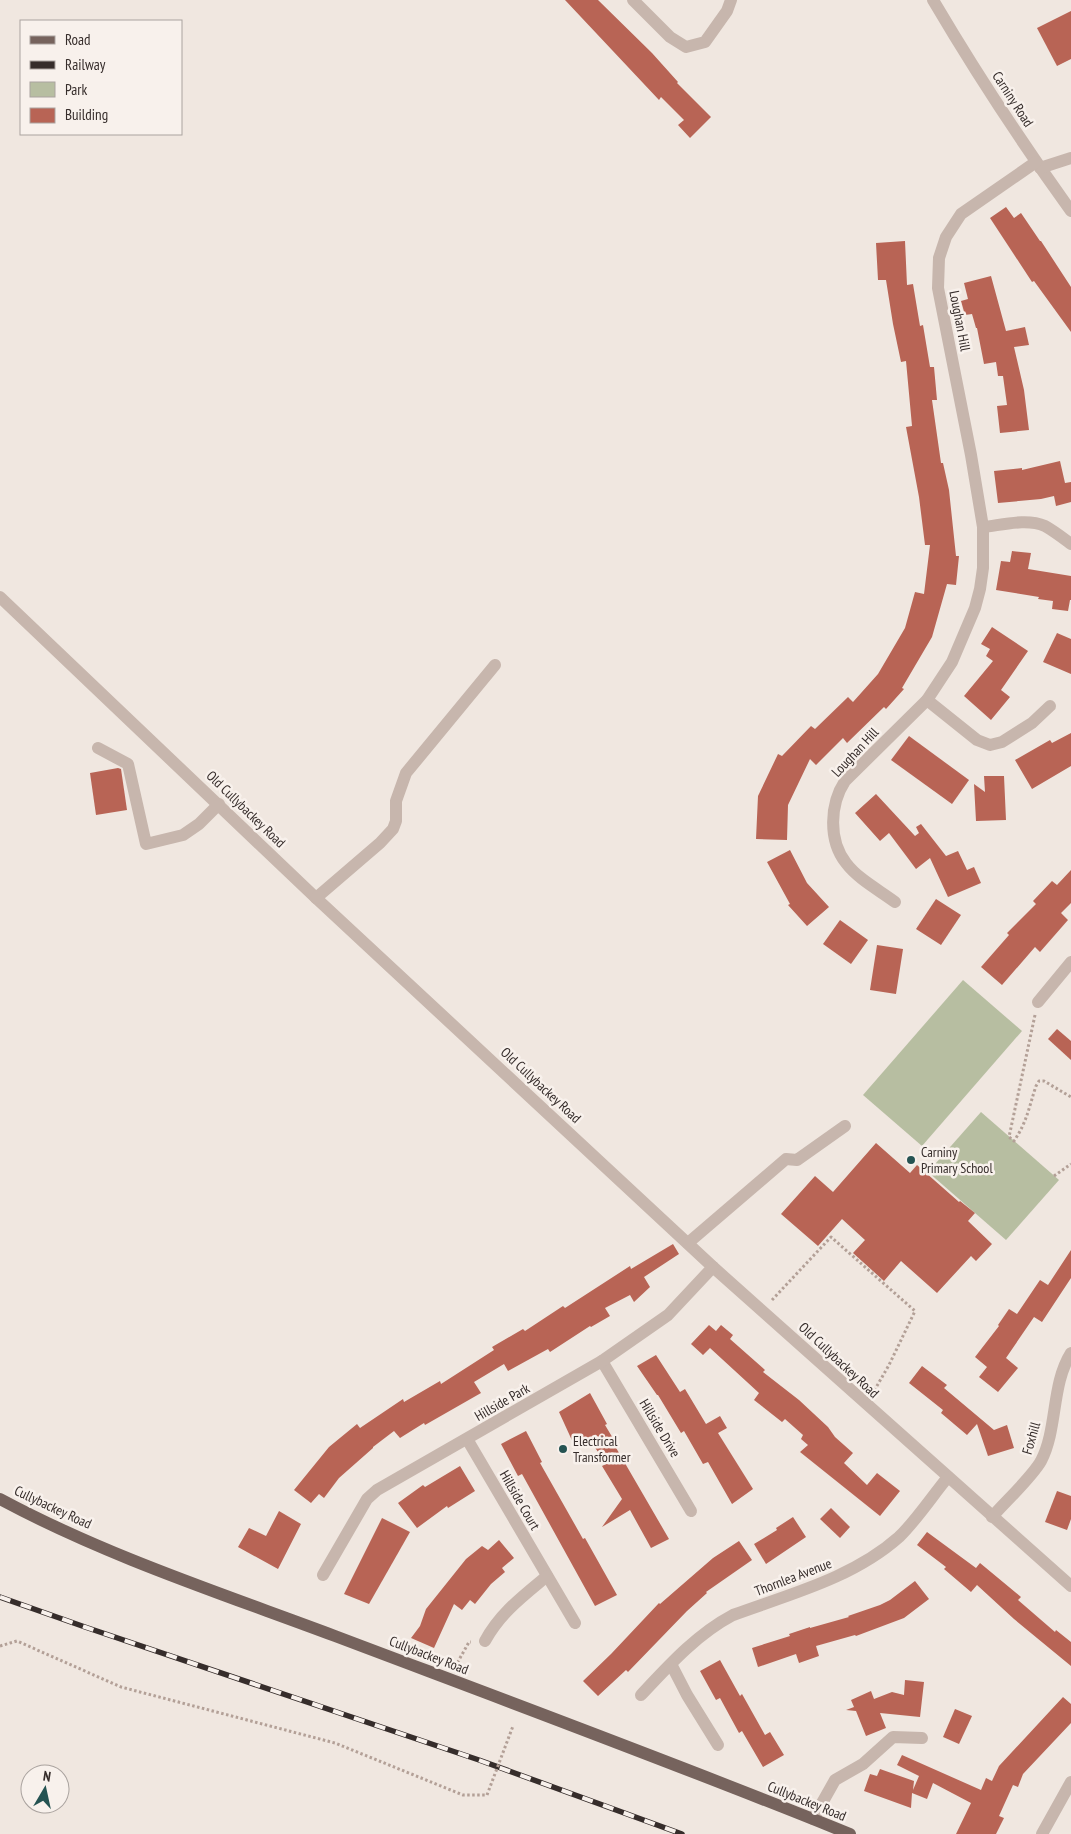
<svg xmlns="http://www.w3.org/2000/svg" width="1071" height="1834" font-family="'PT Sans Narrow',sans-serif">
  <style>
    .green { fill: #b7bea1 }
    .building { fill: #b86455 }
    .lines { fill: none; stroke-linecap: round; stroke-linejoin: round }
    .path { stroke: #b3a097; stroke-width: 3; stroke-dasharray: 2.5 2.5; stroke-linecap: butt }
    .minor { stroke: #c7b6ad; stroke-width: 12 }
    .major { stroke: #76635d; stroke-width: 12 }
    .rail-casing { stroke: #362d2b; stroke-width: 5.5 }
    .rail { stroke: #f8f1ec; stroke-width: 4; stroke-dasharray: 11; stroke-linecap: butt }
    .path-bridge { stroke: #b3a097; stroke-width: 3; stroke-dasharray: 2.5 2.5; stroke-linecap: butt }
    .poi-dot { fill: #255352; stroke: #f8f1ec; stroke-width: 2 }
    .labels { text-anchor: middle; stroke-width: 5; stroke-linejoin: round; paint-order: stroke }
    .street-label { font-size: 14px; fill: #362d2b; stroke: #f8f1ec }
    .poi-label { font-size: 14px; fill: #362d2b; stroke: #f8f1ec; text-anchor: start }
  </style>
  <rect width="100%" height="100%" fill="#f0e7e0"/>
  <g class="green">
    <path d="M 963,980 L 1022,1031 L 922,1146 L 863,1095 Z"/>
    <path d="M 981,1112 L 1059,1180 L 1006,1240 L 928,1172 Z"/>
  </g>
  <g class="building">
    <path d="M 565,0 L 598,0 L 652,53 L 678,82 L 677,83 L 711,117 L 690,138 L 678,125 L 684,120 L 661,97 L 659,100 Z"/>
    <path d="M 1071,11 L 1071,59 L 1057,66 L 1037,28 Z"/>
    <path d="M 1006,207 L 1014,218 L 1021,213 L 1040,241 L 1041,241 L 1071,287 L 1071,332 L 1034,281 L 1032,282 L 990,218 Z"/>
    <path d="M 905,241 L 907,285 L 913,284 L 920,326 L 923,325 L 930,367 L 934,367 L 937,400 L 932,400 L 941,463 L 943,463 L 949,490 L 956,556 L 959,556 L 956,585 L 947,584 L 932,637 L 902,688 L 904,689 L 886,709 L 884,707 L 847,743 L 843,738 L 816,765 L 810,759 L 788,805 L 787,840 L 756,839 L 758,796 L 778,754 L 782,756 L 811,726 L 815,729 L 848,697 L 853,702 L 878,674 L 905,628 L 915,592 L 924,594 L 930,545 L 925,545 L 919,497 L 906,427 L 912,426 L 906,361 L 901,362 L 893,324 L 886,280 L 878,280 L 876,243 Z"/>
    <path d="M 991,276 L 1006,331 L 1025,327 L 1029,345 L 1014,347 L 1024,390 L 1029,430 L 1000,433 L 997,406 L 1007,405 L 1003,376 L 998,376 L 996,362 L 984,364 L 977,328 L 976,328 L 972,314 L 965,315 L 961,301 L 968,299 L 964,283 Z"/>
    <path d="M 1060,461 L 1065,483 L 1071,482 L 1071,502 L 1056,506 L 1054,496 L 1041,499 L 998,503 L 994,471 L 1022,468 L 1022,470 Z"/>
    <path d="M 1012,551 L 1031,553 L 1028,569 L 1071,576 L 1071,600 L 1070,600 L 1068,611 L 1052,609 L 1053,601 L 1038,599 L 1039,597 L 996,590 L 1001,561 L 1010,562 Z"/>
    <path d="M 992,627 L 1028,651 L 1001,690 L 1010,697 L 991,720 L 964,696 L 993,661 L 986,656 L 990,649 L 981,644 Z"/>
    <path d="M 1057,633 L 1071,639 L 1071,674 L 1043,662 Z"/>
    <path d="M 1071,733 L 1071,766 L 1032,789 L 1015,760 L 1050,740 L 1052,743 Z"/>
    <path d="M 909,736 L 969,780 L 952,804 L 891,760 Z"/>
    <path d="M 118,768 L 121,769 L 127,810 L 96,815 L 90,773 Z"/>
    <path d="M 984,776 L 1004,776 L 1006,820 L 976,821 L 974,784 L 985,792 Z"/>
    <path d="M 876,794 L 915,836 L 919,833 L 916,827 L 921,824 L 946,856 L 958,851 L 967,870 L 974,867 L 981,883 L 948,897 L 930,858 L 916,869 L 889,833 L 880,841 L 855,813 Z"/>
    <path d="M 790,850 L 807,883 L 829,907 L 807,926 L 788,905 L 790,904 L 767,862 Z"/>
    <path d="M 1071,870 L 1071,903 L 1061,913 L 1068,920 L 1040,952 L 1035,947 L 1002,985 L 981,967 L 1009,935 L 1007,933 L 1036,904 L 1033,901 L 1052,881 L 1057,885 Z"/>
    <path d="M 936,899 L 961,915 L 941,945 L 916,929 Z"/>
    <path d="M 840,920 L 868,940 L 851,964 L 823,944 Z"/>
    <path d="M 877,945 L 903,949 L 896,994 L 870,990 Z"/>
    <path d="M 1057,1029 L 1071,1041 L 1071,1060 L 1048,1039 Z"/>
    <path d="M 876,1143 L 910,1173 L 917,1165 L 959,1202 L 960,1201 L 975,1213 L 968,1221 L 992,1244 L 976,1261 L 971,1256 L 937,1293 L 901,1261 L 884,1281 L 853,1253 L 865,1240 L 842,1219 L 818,1246 L 781,1214 L 815,1176 L 833,1192 Z"/>
    <path d="M 673,1244 L 679,1254 L 644,1277 L 650,1287 L 634,1302 L 630,1295 L 605,1308 L 610,1316 L 591,1327 L 590,1326 L 550,1352 L 548,1349 L 508,1371 L 504,1364 L 474,1382 L 481,1393 L 425,1425 L 424,1423 L 400,1438 L 394,1431 L 373,1447 L 373,1448 L 339,1478 L 324,1498 L 319,1494 L 311,1503 L 294,1490 L 329,1447 L 357,1424 L 360,1428 L 403,1399 L 404,1402 L 440,1381 L 441,1384 L 494,1350 L 492,1347 L 523,1329 L 525,1331 L 563,1306 L 565,1308 L 630,1266 L 631,1269 Z"/>
    <path d="M 1071,1250 L 1071,1278 L 1042,1322 L 1034,1317 L 1006,1358 L 1018,1368 L 998,1392 L 979,1377 L 987,1367 L 975,1357 L 999,1326 L 998,1325 L 1009,1309 L 1017,1314 L 1040,1280 L 1048,1285 Z"/>
    <path d="M 709,1325 L 716,1331 L 721,1325 L 733,1335 L 730,1339 L 765,1370 L 763,1372 L 799,1400 L 828,1427 L 835,1437 L 853,1453 L 844,1463 L 867,1485 L 877,1473 L 900,1491 L 880,1516 L 800,1452 L 808,1445 L 801,1439 L 803,1435 L 785,1419 L 782,1422 L 754,1400 L 759,1393 L 710,1348 L 703,1355 L 691,1344 Z"/>
    <path d="M 656,1355 L 680,1392 L 685,1389 L 706,1424 L 720,1416 L 727,1428 L 718,1433 L 753,1489 L 732,1504 L 708,1462 L 703,1464 L 684,1431 L 681,1433 L 658,1395 L 657,1395 L 637,1366 Z"/>
    <path d="M 922,1366 L 947,1385 L 944,1388 L 994,1430 L 1007,1425 L 1014,1448 L 988,1456 L 977,1424 L 967,1435 L 941,1413 L 943,1410 L 909,1383 Z"/>
    <path d="M 590,1393 L 607,1424 L 605,1425 L 617,1445 L 615,1446 L 669,1539 L 651,1548 L 630,1510 L 602,1527 L 622,1499 L 602,1466 L 606,1464 L 590,1440 L 575,1447 L 559,1412 Z"/>
    <path d="M 526,1431 L 542,1462 L 540,1463 L 583,1539 L 585,1538 L 617,1595 L 595,1606 L 522,1474 L 518,1476 L 501,1444 Z"/>
    <path d="M 460,1466 L 475,1491 L 448,1508 L 447,1506 L 417,1528 L 398,1503 L 423,1485 L 425,1487 Z"/>
    <path d="M 1057,1491 L 1071,1496 L 1071,1519 L 1067,1530 L 1045,1522 Z"/>
    <path d="M 831,1508 L 850,1527 L 840,1538 L 820,1519 Z"/>
    <path d="M 279,1511 L 301,1524 L 278,1569 L 238,1547 L 249,1528 L 266,1536 Z"/>
    <path d="M 793,1517 L 806,1537 L 766,1564 L 754,1544 L 777,1530 L 776,1528 Z"/>
    <path d="M 382,1518 L 410,1532 L 369,1604 L 344,1594 Z"/>
    <path d="M 927,1532 L 976,1568 L 980,1563 L 1021,1597 L 1018,1600 L 1055,1632 L 1056,1630 L 1071,1642 L 1071,1666 L 1014,1619 L 977,1585 L 971,1592 L 944,1569 L 946,1567 L 917,1545 Z"/>
    <path d="M 499,1540 L 514,1558 L 502,1568 L 505,1572 L 491,1584 L 475,1604 L 470,1600 L 462,1610 L 454,1604 L 434,1648 L 411,1638 L 420,1626 L 426,1609 L 466,1559 L 482,1546 L 488,1550 Z"/>
    <path d="M 739,1541 L 752,1560 L 706,1592 L 707,1593 L 687,1611 L 628,1672 L 626,1670 L 598,1696 L 583,1681 L 611,1654 L 659,1603 L 660,1604 L 713,1558 Z"/>
    <path d="M 915,1581 L 929,1599 L 904,1618 L 856,1636 L 855,1635 L 816,1646 L 819,1656 L 799,1663 L 796,1654 L 758,1667 L 752,1648 L 790,1636 L 789,1634 L 810,1627 L 810,1628 L 849,1617 L 848,1616 L 880,1605 L 890,1600 Z"/>
    <path d="M 720,1660 L 740,1696 L 742,1694 L 765,1735 L 770,1732 L 784,1755 L 763,1767 L 742,1731 L 739,1733 L 720,1698 L 716,1700 L 700,1671 Z"/>
    <path d="M 905,1680 L 924,1682 L 920,1717 L 880,1713 L 886,1728 L 866,1736 L 856,1711 L 846,1710 L 854,1707 L 851,1700 L 871,1691 L 874,1699 L 892,1692 L 904,1695 Z"/>
    <path d="M 1063,1697 L 1071,1704 L 1071,1723 L 1023,1774 L 1018,1787 L 1013,1785 L 999,1816 L 1004,1818 L 996,1834 L 956,1834 L 971,1803 L 933,1783 L 927,1799 L 912,1793 L 911,1808 L 864,1791 L 870,1774 L 877,1776 L 880,1769 L 914,1781 L 913,1790 L 919,1776 L 897,1765 L 902,1755 L 981,1790 L 986,1778 L 992,1781 L 999,1766 Z"/>
    <path d="M 955,1709 L 972,1716 L 959,1744 L 943,1737 Z"/>
  </g>
  <g class="lines">
    <g class="path">
      <path d="M 1035,1015 L 1009,1137 L 1014,1141 C 1027,1122 1029,1107 1036,1086 L 1039,1081 L 1044,1081 L 1071,1097"/>
      <path d="M 1054,1176 L 1071,1164"/>
      <path d="M 772,1300 L 831,1237 L 915,1311 L 889,1365 L 874,1391"/>
      <path d="M 0,1646 L 17,1641 L 121,1687 L 335,1743 L 463,1795 L 487,1795"/>
      <path d="M 455,1667 L 469,1642 L 471,1642"/>
    </g>
    <g class="minor">
      <path d="M 633,0 L 670,37 L 686,47 L 705,42 L 727,11 L 731,0"/>
      <path d="M 933,0 C 976,73 1022,143 1071,211"/>
      <path d="M 1040,168 L 1071,158"/>
      <path d="M 983,527 C 1002,525 1027,518 1045,526 C 1054,531 1063,538 1071,544"/>
      <path d="M 0,597 L 316,898 L 713,1267 L 1071,1586"/>
      <path d="M 927,700 L 977,740 L 990,745 L 1002,742 L 1032,723 L 1050,706"/>
      <path d="M 98,748 L 128,764 L 146,844 L 183,835 L 199,824 L 219,804"/>
      <path d="M 316,898 L 380,843 L 393,829 L 396,821 L 396,801 L 406,773 L 495,665"/>
      <path d="M 895,902 C 879,890 858,879 846,863 C 828,840 830,804 845,781 L 927,700 L 952,662 L 975,608 L 980,589 L 983,568 L 983,527 L 971,455 L 938,288 L 939,258 L 946,237 L 961,214 L 1036,162"/>
      <path d="M 1038,1002 L 1071,962"/>
      <path d="M 688,1243 L 786,1159 L 797,1160 L 845,1126"/>
      <path d="M 602,1361 L 691,1511"/>
      <path d="M 467,1439 L 575,1623"/>
      <path d="M 992,1517 C 1005,1502 1032,1477 1041,1461 C 1058,1428 1051,1385 1071,1353"/>
      <path d="M 323,1575 L 367,1499 L 377,1490 L 602,1361 L 668,1315 L 713,1267"/>
      <path d="M 485,1641 C 500,1613 523,1596 547,1576"/>
      <path d="M 671,1664 L 687,1695 L 718,1745"/>
      <path d="M 641,1695 C 669,1665 697,1634 733,1615 C 790,1594 853,1578 899,1537 C 915,1522 933,1495 948,1477"/>
      <path d="M 813,1819 L 835,1780 L 863,1764 L 893,1737 L 922,1738"/>
      <path d="M 1042,1834 L 1071,1782"/>
    </g>
    <path class="major" d="M 0,1499 C 106,1556 223,1594 335,1636 C 507,1701 680,1765 850,1834"/>
    <defs>
      <path id="rail" d="M 0,1597 L 85,1627 L 479,1760 L 682,1834"/>
    </defs>
    <use href="#rail" class="rail-casing"/>
    <use href="#rail" class="rail"/>
    <path class="path-bridge" d="M 487,1795 L 513,1726"/>
  </g>
  <g class="poi-dot">
    <circle cx="911" cy="1160" r="5"/>
    <circle cx="563" cy="1449" r="5"/>
  </g>
  <g class="labels">
    <g class="street-label">
      <text transform="translate(1013 99) rotate(57)" y="5">Carniny Road</text>
      <text transform="translate(960 321) rotate(79)" y="5">Loughan Hill</text>
      <text transform="translate(855 752) rotate(-47)" y="5">Loughan Hill</text>
      <text transform="translate(246 809) rotate(44)" y="5">Old Cullybackey Road</text>
      <text transform="translate(541 1085) rotate(43)" y="5">Old Cullybackey Road</text>
      <text transform="translate(839 1360) rotate(43)" y="5">Old Cullybackey Road</text>
      <text transform="translate(502 1402) rotate(-30)" y="5">Hillside Park</text>
      <text transform="translate(660 1428) rotate(59)" y="5">Hillside Drive</text>
      <text transform="translate(1031 1438) rotate(-74)" y="5">Foxhill</text>
      <text transform="translate(520 1500) rotate(60)" y="5">Hillside Court</text>
      <text transform="translate(53 1507) rotate(25)" y="5">Cullybackey Road</text>
      <text transform="translate(793 1577) rotate(-21)" y="5">Thornlea Avenue</text>
      <text transform="translate(429 1655) rotate(21)" y="5">Cullybackey Road</text>
      <text transform="translate(807 1801) rotate(22)" y="5">Cullybackey Road</text>
    </g>
    <g class="poi-label">
      <text x="921" y="1157">Carniny<tspan x="921" dy="16">Primary School</tspan></text>
      <text x="573" y="1446">Electrical<tspan x="573" dy="16">Transformer</tspan></text>
    </g>
  </g>
  <rect x="20" y="20" width="162" height="115" fill="#f8f1ec" stroke="#aaa39f"/>
  <rect x="30" y="36" width="25" height="8" fill="#76635d" stroke="#aaa39f"/>
  <text x="65" y="45" font-size="15" fill="#362d2b">Road</text>
  <rect x="30" y="61" width="25" height="8" fill="#362d2b" stroke="#aaa39f"/>
  <text x="65" y="70" font-size="15" fill="#362d2b">Railway</text>
  <rect x="30" y="82" width="25" height="15" fill="#b7bea1" stroke="#aaa39f"/>
  <text x="65" y="95" font-size="15" fill="#362d2b">Park</text>
  <rect x="30" y="108" width="25" height="15" fill="#b86455" stroke="#aaa39f"/>
  <text x="65" y="120" font-size="15" fill="#362d2b">Building</text>
  <g transform="translate(45 1789) rotate(9)"><circle r="24" fill="#f8f1ec" stroke="#aaa39f"/>
  <path d="M0-4L9 19L0 12L-9 19Z" fill="#255352"/>
  <text y="-8" font-size="14" font-weight="bold" text-anchor="middle" fill="#362d2b">N</text>
  </g>
</svg>
